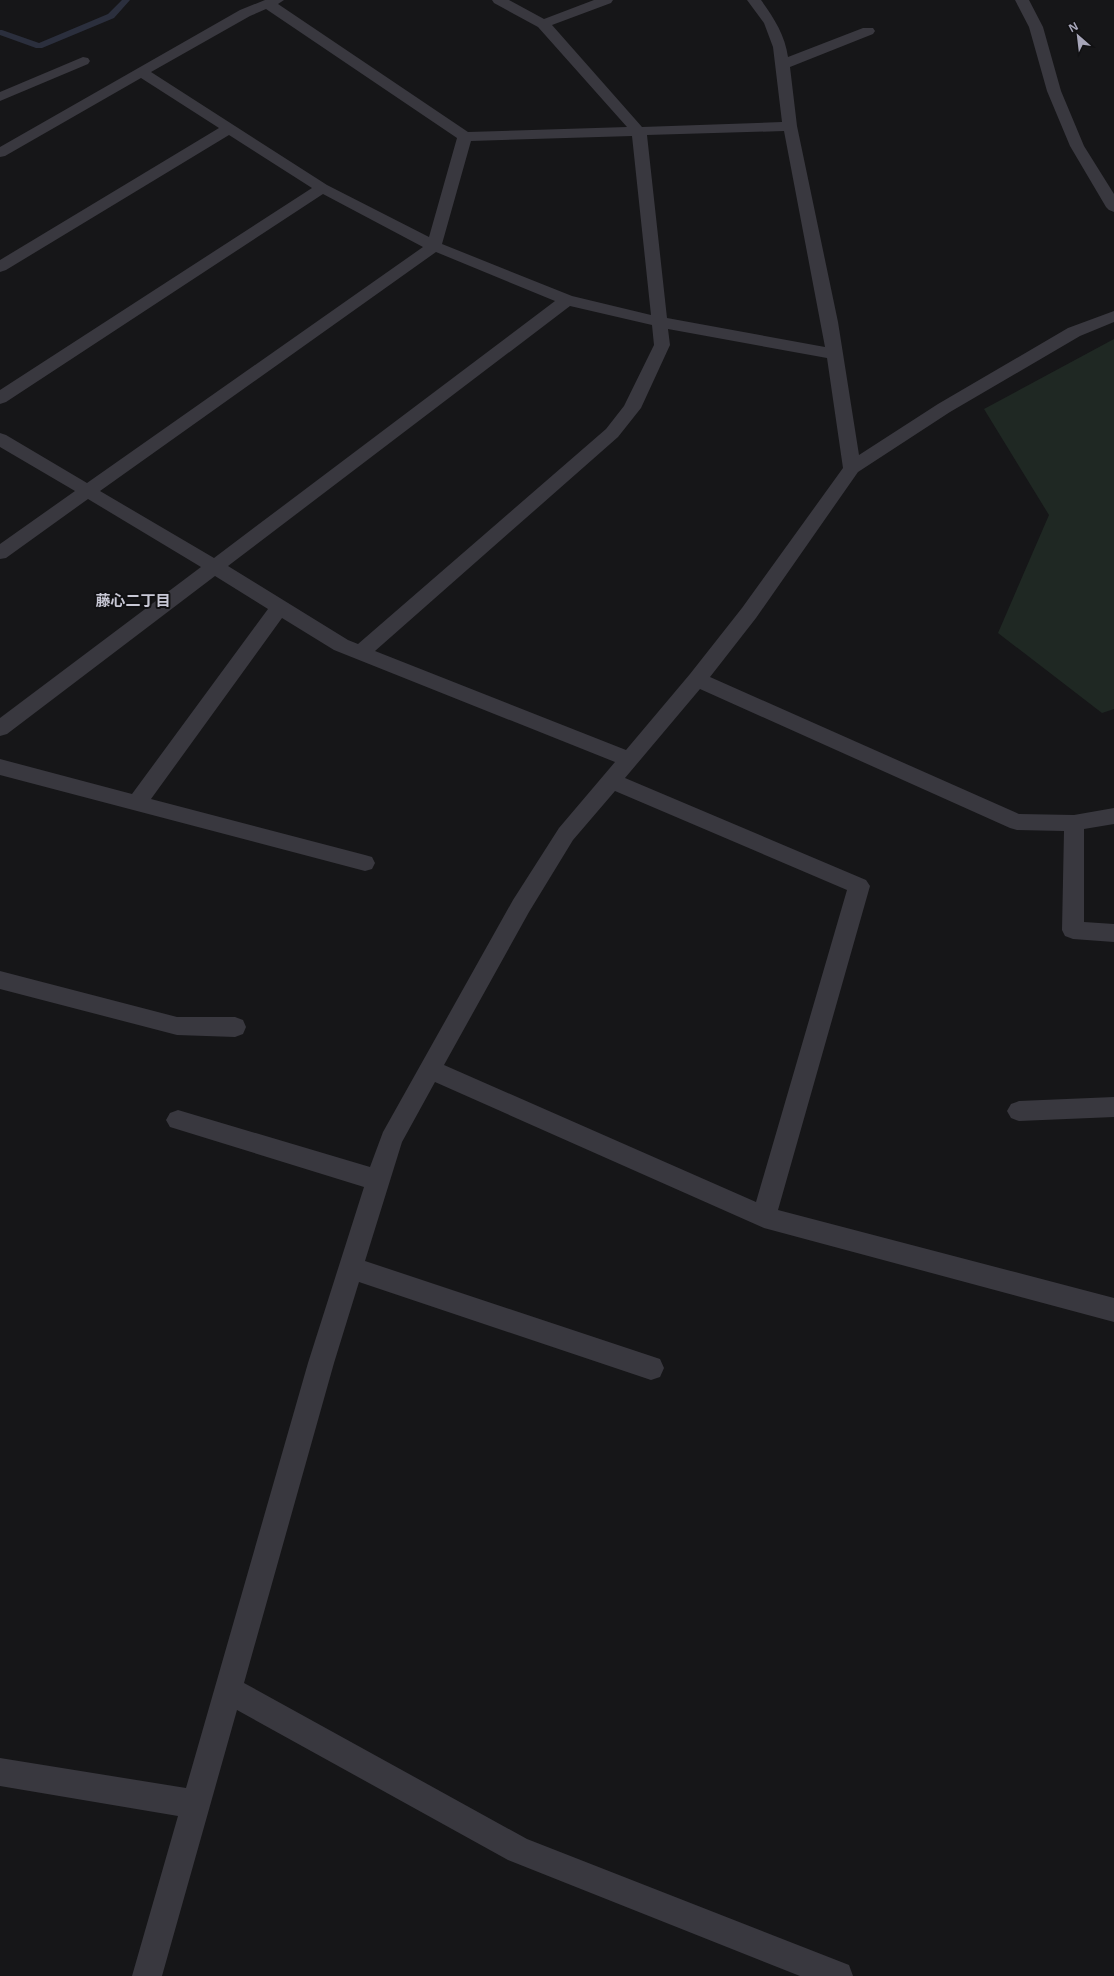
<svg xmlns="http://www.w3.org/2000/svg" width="1114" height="1976" font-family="'Open Sans','Noto Sans JP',sans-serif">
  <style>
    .green { fill: #1f2823 }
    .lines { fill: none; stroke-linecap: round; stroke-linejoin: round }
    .stream { fill: #2b2f3d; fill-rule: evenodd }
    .minor { fill: #39383f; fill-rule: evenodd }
    .labels { text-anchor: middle; stroke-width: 4; stroke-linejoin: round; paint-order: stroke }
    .neighbourhood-label { font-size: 15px; font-weight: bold; fill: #c8c8d5; stroke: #111113 }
  </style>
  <rect width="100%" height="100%" fill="#161618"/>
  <path class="green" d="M 1114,339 L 1114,709 L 1102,713 L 998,633 L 1049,515 L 984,409 Z"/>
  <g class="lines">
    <path class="stream" d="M 122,0 L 130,0 L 114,18 L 42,48 L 36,48 L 0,35 L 0,30 L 2,30 L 39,43 L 108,14 Z"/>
    <g class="minor">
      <path d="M 265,0 L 284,0 L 278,4 L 468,132 L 627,127 L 538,27 L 494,3 L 492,0 L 509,0 L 544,19 L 594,0 L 613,0 L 611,3 L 552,25 L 642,127 L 782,122 L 773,47 L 764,23 L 747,0 L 761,0 C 774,18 785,35 788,57 L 863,28 L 873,28 L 875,31 L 873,34 L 790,67 L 797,126 L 838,322 L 859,455 L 938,404 L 1068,328 L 1114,311 L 1114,322 L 1080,336 L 950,412 L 858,472 L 756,618 L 710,677 L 1019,814 L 1074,815 L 1114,808 L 1114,824 L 1084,829 L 1084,922 L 1114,924 L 1114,942 L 1073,939 L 1065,936 L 1062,930 L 1064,831 L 1017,830 L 1010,828 L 700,689 L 625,778 L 866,880 L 870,886 L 778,1210 L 1114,1298 L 1114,1322 L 764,1228 L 435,1082 L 402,1142 L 365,1261 L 651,1356 L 660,1359 L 664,1368 L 660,1377 L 651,1380 L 359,1282 L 334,1363 L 244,1683 L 527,1839 L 849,1965 L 853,1976 L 800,1976 L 508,1860 L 237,1710 L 162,1976 L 132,1976 L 178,1816 L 0,1786 L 0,1758 L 186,1788 L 308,1363 L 364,1187 L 170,1127 L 166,1120 L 170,1113 L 178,1110 L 370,1167 L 383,1132 L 513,900 L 559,828 L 615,762 L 334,650 L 282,618 L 151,799 L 365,855 L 372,857 L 375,863 L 372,869 L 365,871 L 0,775 L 0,759 L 132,794 L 268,609 L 215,576 L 7,734 L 0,736 L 0,718 L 201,567 L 88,499 L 6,558 L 0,559 L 0,544 L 75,491 L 0,447 L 0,433 L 6,435 L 87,483 L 423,247 L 323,194 L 6,402 L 0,404 L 0,390 L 312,188 L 229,135 L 6,270 L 0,272 L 0,260 L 219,128 L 141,78 L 5,156 L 0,157 L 0,147 L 240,10 ZM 266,9 L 457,138 L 429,237 L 327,185 L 151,72 L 250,16 ZM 784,131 L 825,347 L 667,318 L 647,135 ZM 632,136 L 651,315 L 572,296 L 442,244 L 471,141 ZM 436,252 L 555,301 L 214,558 L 100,491 ZM 570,306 L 652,325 L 654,345 L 624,406 L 606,429 L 358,644 L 348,640 L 228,566 ZM 668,329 L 827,358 L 843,468 L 742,608 L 690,674 L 626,750 L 375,651 L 618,437 L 641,408 L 670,345 ZM 615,791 L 847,890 L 756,1202 L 444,1065 L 529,912 L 573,840 Z"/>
      <path d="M 1015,0 L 1029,0 L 1043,27 L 1061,91 L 1084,146 L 1114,194 L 1114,212 L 1109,210 L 1106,207 L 1070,146 L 1047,91 L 1029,27 Z"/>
      <path d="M 83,57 L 88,58 L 90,61 L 88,64 L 0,101 L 0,92 Z"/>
      <path d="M 0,971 L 177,1017 L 235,1017 L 243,1020 L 246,1027 L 243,1034 L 235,1037 L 177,1035 L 0,989 Z"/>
      <path d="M 1114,1097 L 1114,1117 L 1019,1121 L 1011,1118 L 1007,1111 L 1011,1104 L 1019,1101 Z"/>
    </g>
  </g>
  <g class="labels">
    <g class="neighbourhood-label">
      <text x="133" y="606">藤心二丁目</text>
    </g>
  </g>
  <g transform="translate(1078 36) rotate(332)" stroke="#111113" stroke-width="3" paint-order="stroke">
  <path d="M0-3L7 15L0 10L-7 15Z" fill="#a7a6b9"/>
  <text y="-6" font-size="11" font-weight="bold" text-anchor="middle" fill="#a7a6b9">N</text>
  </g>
</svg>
